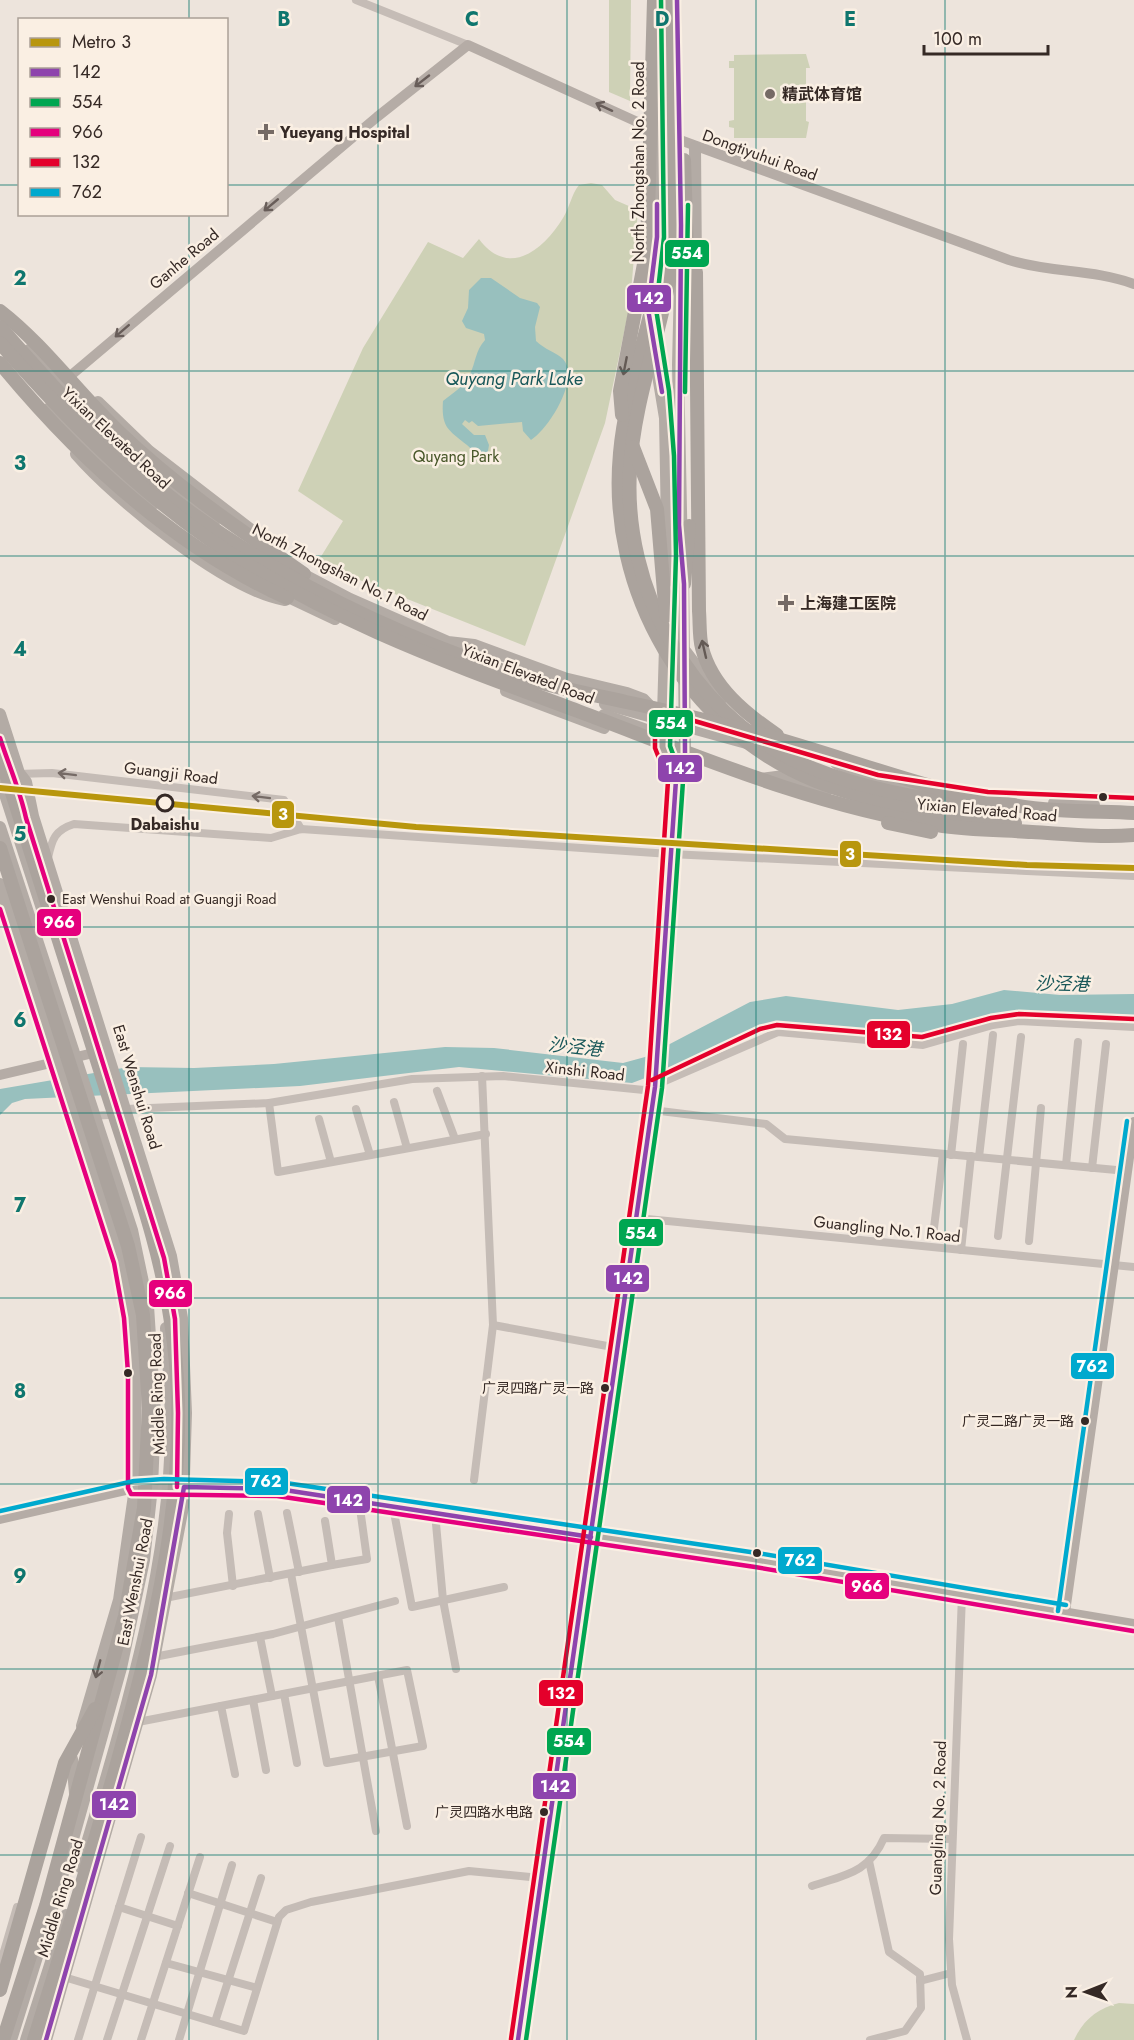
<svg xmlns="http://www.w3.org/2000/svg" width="1134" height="2040" viewBox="0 0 1134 2040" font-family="Jost,'Noto Sans SC',sans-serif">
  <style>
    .green { fill: #ced1b6 }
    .water { fill: #98c0be }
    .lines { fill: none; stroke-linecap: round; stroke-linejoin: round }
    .street { stroke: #c5bcb6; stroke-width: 8 }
    .secondary { stroke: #b5aca6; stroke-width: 10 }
    .primary { stroke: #b3aba5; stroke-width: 12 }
    .highway { stroke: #aba39d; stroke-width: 14 }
    .bus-1-casing { stroke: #faefe3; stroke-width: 9 }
    .bus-2-casing { stroke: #faefe3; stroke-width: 9 }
    .bus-3-casing { stroke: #faefe3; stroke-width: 9 }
    .bus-4-casing { stroke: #faefe3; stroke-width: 9 }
    .bus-5-casing { stroke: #faefe3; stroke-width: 9 }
    .bus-1 { stroke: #8e44ad; stroke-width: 4.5 }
    .bus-2 { stroke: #00a651; stroke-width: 4.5 }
    .bus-3 { stroke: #e5007d; stroke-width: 4.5 }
    .bus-4 { stroke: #e4002b; stroke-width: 4.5 }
    .bus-5 { stroke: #00a9ce; stroke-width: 4.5 }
    .metro-1-casing { stroke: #faefe3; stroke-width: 10 }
    .metro-1 { stroke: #b8960d; stroke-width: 6 }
    .oneway { stroke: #685d59 }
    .oneway2 { stroke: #645a55 }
    .oneway3 { stroke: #766b66 }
    .oneway4 { stroke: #675d58 }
    .grid { fill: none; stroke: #0f766e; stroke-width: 1.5; stroke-opacity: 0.55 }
    .poi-dot { fill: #756a65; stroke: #faefe3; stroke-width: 2 }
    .bus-dot { fill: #352925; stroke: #faefe3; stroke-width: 2 }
    .stop-dot { fill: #faefe3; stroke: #352925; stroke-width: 3 }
    .labels { text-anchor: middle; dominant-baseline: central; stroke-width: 5; stroke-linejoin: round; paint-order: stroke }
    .bus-label { font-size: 14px; fill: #352925; stroke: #faefe3; text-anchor: end }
    .poi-label { font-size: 16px; font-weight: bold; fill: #352925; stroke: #faefe3; text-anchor: start }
    .street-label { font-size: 16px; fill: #352925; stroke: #faefe3 }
    .park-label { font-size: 16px; fill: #465527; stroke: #faefe3 }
    .stop-label { font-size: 16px; font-weight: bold; fill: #352925; stroke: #faefe3 }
    .water-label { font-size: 18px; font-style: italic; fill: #185759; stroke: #faefe3 }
    .grid-label { font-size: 20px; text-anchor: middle; font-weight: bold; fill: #0f766e; stroke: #faefe3; stroke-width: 5; stroke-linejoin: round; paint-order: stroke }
    .line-badge { stroke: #faefe3; stroke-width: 2 }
    .badge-label { font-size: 16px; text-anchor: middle; font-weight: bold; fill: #fff }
  </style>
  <rect width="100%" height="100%" fill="#ede4dc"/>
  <g class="green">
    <polygon points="609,0 631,0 630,101 609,92"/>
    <polygon points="806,54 810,68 806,68 806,121 809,122 806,138 734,138 734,128 729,127 729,121 734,120 734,68 729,68 729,61 734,61 734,55"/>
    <path d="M591,183l11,2 13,15 23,10 -8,94 -25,119 -80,223 -208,-83 26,-42 -45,-30 65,-143 65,-106 35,16 16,-19c29,39 64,12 84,-21 7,-11 8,-23 16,-33z"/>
    <path d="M1119,2003l15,1v36h-60c9,-20 24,-32 45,-37z"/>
  </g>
  <g class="water">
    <path d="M481,278h10l29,20 17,5 3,4 -5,20 1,14c8,8 21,12 27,18 18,19 -15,71 -32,81l-8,-9 -1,-9 -44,4 -6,-5 -3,2 -4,-3 -3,4 12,11h11l4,10 -2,12c-10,0 -13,-6 -20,-12 -18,-15 -26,-17 -24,-44 10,-8 22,-15 27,-27 6,-12 5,-23 15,-34l-1,-6 -18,-6 -4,-7 6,-13 1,-18z"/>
    <polygon points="1004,990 1060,995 1134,994 1134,1018 1011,1015 918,1036 793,1023 763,1028 714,1052 632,1083 459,1067 300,1086 25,1099 12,1103 0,1115 0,1089 129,1067 194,1068 274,1064 445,1047 494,1048 623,1063 645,1057 750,1002 786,996 898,1010 952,1004"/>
  </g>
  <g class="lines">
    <g class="street">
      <polyline points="356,0 468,45"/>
      <polyline points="16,774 52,773 284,800 301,829"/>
      <path d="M48,858c4,-19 7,-28 26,-34l197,14 30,-9 369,25 464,22"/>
      <polyline points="437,1091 455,1139"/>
      <polyline points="394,1102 407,1148"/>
      <polyline points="269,1103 278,1172 486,1134"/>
      <polyline points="356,1109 370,1155"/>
      <polyline points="652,1110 766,1124 785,1139 1127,1171"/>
      <polyline points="91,1116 108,1115 126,1109 269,1103 412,1079 503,1076 644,1090 778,1032 923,1045 993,1025 1019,1021 1134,1027"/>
      <polyline points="319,1119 331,1162"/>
      <polyline points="951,1155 963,1044"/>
      <polyline points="979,1157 993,1035"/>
      <polyline points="1066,1165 1078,1042"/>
      <polyline points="1092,1168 1106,1044"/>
      <polyline points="637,1218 1134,1267"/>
      <polyline points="933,1236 943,1154"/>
      <polyline points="998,1236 1021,1037"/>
      <polyline points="1029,1241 1041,1108"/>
      <polyline points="961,1250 971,1156"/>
      <polyline points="493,1325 618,1348"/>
      <polyline points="474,1480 493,1325 482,1076"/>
      <polyline points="393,1507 412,1607 504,1587"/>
      <polyline points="287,1513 299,1572"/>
      <polyline points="435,1513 443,1600 456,1669"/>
      <polyline points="229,1514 227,1533 233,1586"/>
      <polyline points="258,1514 270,1578"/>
      <polyline points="332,1565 367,1559 359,1501"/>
      <polyline points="962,1595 949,1939 952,1985 967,2040"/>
      <polyline points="165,1598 332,1565 325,1521"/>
      <polyline points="338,1617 376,1831"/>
      <polyline points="260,1637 272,1696"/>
      <polyline points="154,1657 273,1634 395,1601"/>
      <polyline points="378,1676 407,1826"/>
      <polyline points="284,1694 297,1763"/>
      <polyline points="253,1700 266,1770"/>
      <polyline points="221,1706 235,1774"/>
      <path d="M138,1722c90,-17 179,-35 269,-52l16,76 -96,17 -36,-189"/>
      <polyline points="869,1861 889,1952 920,1974 921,2008 905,2031 870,2040"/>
      <path d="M812,1886c32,-11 57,-13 72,-48l68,1"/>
      <polyline points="188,1893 277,1922"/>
      <polyline points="119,1907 178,1926"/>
      <polyline points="166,1963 257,1988"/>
      <polyline points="0,1965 17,1907"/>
      <polyline points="64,1977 244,2031 279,1917 286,1910 311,1902 469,1871 540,1878"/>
      <polyline points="920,1981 951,1973"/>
      <polyline points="215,2022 261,1878"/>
      <polyline points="78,2040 141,1837"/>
      <polyline points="107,2040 170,1846"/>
      <polyline points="141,2040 200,1857"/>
      <polyline points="179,2040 232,1865"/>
    </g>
    <g class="secondary">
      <path d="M669,136l340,124c41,13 84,9 125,24"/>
      <polyline points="63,382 377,117 468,45 655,130"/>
      <polyline points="662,747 676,780"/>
      <polyline points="0,1075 102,1051"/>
      <polyline points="0,1519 135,1488 164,1486 278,1489 756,1560 1134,1624"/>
      <polyline points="1065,1612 1134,1122"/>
      <polyline points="518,2040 655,1087 676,780 685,754"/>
    </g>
    <g class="primary">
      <polyline points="695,147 696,272"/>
      <polyline points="681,242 678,365 682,558"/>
      <polyline points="653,271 657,237 657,112"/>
      <polyline points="653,345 665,418 668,581"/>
      <polyline points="29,350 72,397"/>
      <polyline points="98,402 149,451 276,549"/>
      <polyline points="48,409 126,483 153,504"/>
      <path d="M76,454c40,46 150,136 209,146"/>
      <polyline points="158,480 214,522"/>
      <polyline points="295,570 350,599 448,642 474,645 564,678 627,693 643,699 662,719"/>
      <polyline points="683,575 685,754"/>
      <polyline points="280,593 335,619"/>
      <polyline points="686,652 721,699"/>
      <polyline points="506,691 604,728"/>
      <polyline points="605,704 750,744"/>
      <polyline points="0,714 19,773 26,782 33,816 171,1256 182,1318 186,1413 183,1507 151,1675 46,2040"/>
      <polyline points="604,715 666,737"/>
      <polyline points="662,747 665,647"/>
      <polyline points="836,763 875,781"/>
      <polyline points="0,779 45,918"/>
      <polyline points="760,779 784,776 826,791"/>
      <polyline points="867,779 930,791"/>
      <polyline points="1054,803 1094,805"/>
      <polyline points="0,827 132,1230 148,1306 155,1413"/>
      <polyline points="0,884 121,1261 131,1317 136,1373 135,1488 119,1600 82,1726"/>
      <polyline points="72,1759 75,1793"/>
      <path d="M80,1867c41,-140 90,-292 91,-439 0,-33 -3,-67 -5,-100"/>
      <polyline points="11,2040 66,1864 121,1668 144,1560 152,1487 154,1439"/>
      <polyline points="26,2040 66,1915"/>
    </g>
    <g class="highway">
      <path d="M663,0c1,52 2,104 2,156 0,30 2,62 -2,92 -8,69 -37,137 -43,205 -13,138 65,275 196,328 63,25 133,33 199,42"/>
      <path d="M674,0c1,55 1,110 1,165 0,29 3,60 -1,88 -10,73 -40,143 -44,217 -7,118 59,241 168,292 58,27 127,37 190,46"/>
      <polyline points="684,160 688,285"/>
      <path d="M696,272l3,339c1,12 0,26 3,37 10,39 44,66 75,87"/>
      <path d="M0,311c44,34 78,82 119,121 56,54 121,98 185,142"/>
      <path d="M0,327c51,57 101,115 161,163 107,85 230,144 360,187 34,11 70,17 105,25 44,9 87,20 130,31 86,23 169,57 257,72 39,7 81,6 121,8"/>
      <path d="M0,343c64,72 130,141 209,196 112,79 242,125 369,172 117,44 235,95 359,114 31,5 64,5 95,7 34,2 68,6 102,3"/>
      <path d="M0,363c79,96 173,183 287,235"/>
      <polyline points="622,415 620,391 647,248 654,0"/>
      <polyline points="633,447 657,509 666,616"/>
      <polyline points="684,584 689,526"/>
      <path d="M0,755c36,112 71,225 107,337 27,84 57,164 67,252 17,145 -20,288 -59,427 -26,90 -53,180 -81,269"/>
      <polyline points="888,823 931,832"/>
      <polyline points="0,848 128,1246 143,1315 149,1408 144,1508 125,1616 46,1906 3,2040"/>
      <polyline points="0,1990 65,1763 95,1709"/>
    </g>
    <defs>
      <g id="bus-1">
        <polyline points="657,204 657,237 648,309 662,392"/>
        <polyline points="46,2040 151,1675 184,1487 278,1489 591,1537"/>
        <polyline points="518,2040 655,1087 676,780 685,754 684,584 679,525 681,225 677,0"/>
      </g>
      <g id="bus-2">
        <polyline points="685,392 688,205"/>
        <polyline points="526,2040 662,1088 683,781 670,746 676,555 674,456 669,391 656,309 664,237 661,0"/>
      </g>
      <g id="bus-3">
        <path d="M0,738c9,28 20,52 26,80l138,440 11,61 3,94 -1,74"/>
        <polyline points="0,909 114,1263 124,1318 128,1373 128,1488 131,1494 277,1496 755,1567 1133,1631"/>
      </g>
      <g id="bus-4">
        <polyline points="652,1080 760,1029 777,1025 922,1037 991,1018 1019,1014 1134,1019"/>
        <polyline points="511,2039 648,1086 668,781 655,748 655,715 664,712 878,775 988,792 1134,798"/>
      </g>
      <g id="bus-5">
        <polyline points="0,1511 134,1481 164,1479 279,1482 757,1553 1066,1605"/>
        <polyline points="1058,1611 1127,1121"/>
      </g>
    </defs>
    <use href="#bus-1" class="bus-1-casing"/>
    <use href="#bus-2" class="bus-2-casing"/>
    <use href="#bus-3" class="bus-3-casing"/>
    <use href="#bus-4" class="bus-4-casing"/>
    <use href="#bus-5" class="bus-5-casing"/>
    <use href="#bus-1" class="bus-1"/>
    <use href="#bus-2" class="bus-2"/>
    <use href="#bus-3" class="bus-3"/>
    <use href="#bus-4" class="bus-4"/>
    <use href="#bus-5" class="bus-5"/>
    <defs>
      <polyline id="metro-1" points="0,788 416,827 1027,865 1134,868"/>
    </defs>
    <use href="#metro-1" class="metro-1-casing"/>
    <use href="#metro-1" class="metro-1"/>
  </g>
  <defs><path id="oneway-shaft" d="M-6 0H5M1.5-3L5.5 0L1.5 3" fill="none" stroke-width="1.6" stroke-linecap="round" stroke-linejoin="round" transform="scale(1.5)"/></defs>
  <g class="oneway">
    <use href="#oneway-shaft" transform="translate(422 81) rotate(142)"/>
    <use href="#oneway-shaft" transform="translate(604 107) rotate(-155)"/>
    <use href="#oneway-shaft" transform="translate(271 205) rotate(140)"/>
    <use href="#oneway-shaft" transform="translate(122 331) rotate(139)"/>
  </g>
  <g class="oneway2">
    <use href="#oneway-shaft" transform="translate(625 366) rotate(101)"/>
    <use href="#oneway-shaft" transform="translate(704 649) rotate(-103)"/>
  </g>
  <g class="oneway3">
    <use href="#oneway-shaft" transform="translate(67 774) rotate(-173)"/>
    <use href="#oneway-shaft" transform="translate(261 797) rotate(-173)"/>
  </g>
  <use class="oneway4" href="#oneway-shaft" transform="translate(98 1669) rotate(105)"/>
  <path class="grid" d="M189,0v20M378,0v2040M567,0v2040M756,0v2040M945,0v2040M0,185h20M226,185h908M189,214v1826M0,371h1134M0,556h1134M0,742h1134M0,927h1134M0,1113h1134M0,1298h1134M0,1484h1134M0,1669h1134M0,1855h1134"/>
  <g class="poi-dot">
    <circle cx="770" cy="94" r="6"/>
    <path d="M263 123h6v6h6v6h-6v6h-6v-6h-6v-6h6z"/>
    <path d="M783 594h6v6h6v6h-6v6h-6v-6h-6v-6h6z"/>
  </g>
  <g class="bus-dot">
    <circle cx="1103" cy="797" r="5"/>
    <circle cx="51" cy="899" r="5"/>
    <circle cx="128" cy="1373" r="5"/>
    <circle cx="605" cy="1388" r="5"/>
    <circle cx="1085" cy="1421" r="5"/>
    <circle cx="757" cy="1553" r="5"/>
    <circle cx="544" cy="1812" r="5"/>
  </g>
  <circle class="stop-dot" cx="165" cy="803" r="8"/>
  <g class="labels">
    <g class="bus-label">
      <text x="62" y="899" text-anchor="start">East Wenshui Road at Guangji Road</text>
      <text x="594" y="1388">广灵四路广灵一路</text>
      <text x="1074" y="1421">广灵二路广灵一路</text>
      <text x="533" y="1812">广灵四路水电路</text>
    </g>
    <g class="poi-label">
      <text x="782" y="94">精武体育馆</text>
      <text x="280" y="132">Yueyang Hospital</text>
      <text x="800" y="603">上海建工医院</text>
    </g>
    <g class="street-label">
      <text transform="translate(760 155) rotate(20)">Dongtiyuhui Road</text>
      <text transform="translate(638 162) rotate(-90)">North Zhongshan No. 2 Road</text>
      <text transform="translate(184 259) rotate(-40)">Ganhe Road</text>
      <text transform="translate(116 438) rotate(43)">Yixian Elevated Road</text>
      <text transform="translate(340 572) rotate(27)">North Zhongshan No.1 Road</text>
      <text transform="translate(528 674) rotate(21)">Yixian Elevated Road</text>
      <text transform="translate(171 773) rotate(7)">Guangji Road</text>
      <text transform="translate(987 810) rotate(5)">Yixian Elevated Road</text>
      <text transform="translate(585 1071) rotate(6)">Xinshi Road</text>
      <text transform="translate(137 1087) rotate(73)">East Wenshui Road</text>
      <text transform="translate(887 1229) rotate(6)">Guangling No.1 Road</text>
      <text transform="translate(157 1394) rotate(-92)">Middle Ring Road</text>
      <text transform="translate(135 1582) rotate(-79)">East Wenshui Road</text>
      <text transform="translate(938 1818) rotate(-88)">Guangling No. 2 Road</text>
      <text transform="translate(60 1898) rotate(-73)">Middle Ring Road</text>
    </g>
    <g class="park-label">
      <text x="456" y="456">Quyang Park</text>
    </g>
    <g class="stop-label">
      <text x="165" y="824">Dabaishu</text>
    </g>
    <g class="water-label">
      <text x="514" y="379">Quyang Park Lake</text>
      <text transform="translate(1062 984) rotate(1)">沙泾港</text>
      <text transform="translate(575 1047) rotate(6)">沙泾港</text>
    </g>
  </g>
  <g class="grid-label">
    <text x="284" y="26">B</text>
    <text x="472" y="26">C</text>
    <text x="662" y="26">D</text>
    <text x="850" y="26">E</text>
    <text x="20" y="285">2</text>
    <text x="20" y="470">3</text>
    <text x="20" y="656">4</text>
    <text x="20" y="841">5</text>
    <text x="20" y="1027">6</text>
    <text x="20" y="1212">7</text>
    <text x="20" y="1398">8</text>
    <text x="20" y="1583">9</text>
  </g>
  <g class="line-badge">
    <rect x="664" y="239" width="46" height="29" rx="6" fill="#00a651"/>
    <rect x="626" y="284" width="46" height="29" rx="6" fill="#8e44ad"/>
    <rect x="648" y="709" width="46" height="29" rx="6" fill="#00a651"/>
    <rect x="657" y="754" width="46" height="29" rx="6" fill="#8e44ad"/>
    <rect x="271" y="800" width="24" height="29" rx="6" fill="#b8960d"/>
    <rect x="839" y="840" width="23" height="28" rx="6" fill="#b8960d"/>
    <rect x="36" y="908" width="46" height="29" rx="6" fill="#e5007d"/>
    <rect x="866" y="1020" width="45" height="29" rx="6" fill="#e4002b"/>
    <rect x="618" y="1218" width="46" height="29" rx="6" fill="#00a651"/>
    <rect x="605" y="1264" width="45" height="29" rx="6" fill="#8e44ad"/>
    <rect x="148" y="1279" width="45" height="29" rx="6" fill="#e5007d"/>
    <rect x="1070" y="1352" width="45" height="28" rx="6" fill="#00a9ce"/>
    <rect x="244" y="1467" width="45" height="29" rx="6" fill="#00a9ce"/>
    <rect x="326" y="1485" width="45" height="29" rx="6" fill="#8e44ad"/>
    <rect x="777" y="1546" width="46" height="29" rx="6" fill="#00a9ce"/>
    <rect x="844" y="1572" width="46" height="28" rx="6" fill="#e5007d"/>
    <rect x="538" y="1679" width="46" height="28" rx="6" fill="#e4002b"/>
    <rect x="546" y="1727" width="46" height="29" rx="6" fill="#00a651"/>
    <rect x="532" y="1772" width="45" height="28" rx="6" fill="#8e44ad"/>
    <rect x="91" y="1790" width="46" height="29" rx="6" fill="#8e44ad"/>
  </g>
  <g class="badge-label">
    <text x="687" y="259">554</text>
    <text x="649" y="304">142</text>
    <text x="671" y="729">554</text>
    <text x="680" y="774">142</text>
    <text x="283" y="820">3</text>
    <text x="850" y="860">3</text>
    <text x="59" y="928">966</text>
    <text x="888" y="1040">132</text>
    <text x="641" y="1239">554</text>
    <text x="628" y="1284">142</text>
    <text x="170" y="1299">966</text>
    <text x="1092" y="1372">762</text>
    <text x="266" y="1487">762</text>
    <text x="348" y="1506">142</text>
    <text x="800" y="1566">762</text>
    <text x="867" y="1592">966</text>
    <text x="561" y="1699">132</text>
    <text x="569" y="1747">554</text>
    <text x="555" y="1792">142</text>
    <text x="114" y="1810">142</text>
  </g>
  <rect x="18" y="18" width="210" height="198" fill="#faefe3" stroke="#aba097" stroke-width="1.5"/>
  <rect x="30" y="38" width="30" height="9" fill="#b8960d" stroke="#aba097" stroke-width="1.5"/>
  <text x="72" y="48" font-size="18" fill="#352925">Metro 3</text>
  <rect x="30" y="68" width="30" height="9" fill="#8e44ad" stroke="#aba097" stroke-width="1.5"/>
  <text x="72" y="78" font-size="18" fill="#352925">142</text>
  <rect x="30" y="98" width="30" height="9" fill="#00a651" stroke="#aba097" stroke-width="1.5"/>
  <text x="72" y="108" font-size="18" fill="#352925">554</text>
  <rect x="30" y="128" width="30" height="9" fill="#e5007d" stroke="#aba097" stroke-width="1.5"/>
  <text x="72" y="138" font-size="18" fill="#352925">966</text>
  <rect x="30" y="158" width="30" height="9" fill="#e4002b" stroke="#aba097" stroke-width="1.5"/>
  <text x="72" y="168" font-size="18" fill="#352925">132</text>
  <rect x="30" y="188" width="30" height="9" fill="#00a9ce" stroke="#aba097" stroke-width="1.5"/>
  <text x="72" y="198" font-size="18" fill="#352925">762</text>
  <g transform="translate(1086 1992) rotate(269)" stroke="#faefe3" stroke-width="4.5" paint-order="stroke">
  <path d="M0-4.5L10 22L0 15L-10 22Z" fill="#352925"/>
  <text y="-9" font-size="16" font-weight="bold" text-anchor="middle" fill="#352925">N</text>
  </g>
  <path d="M924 45v9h124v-9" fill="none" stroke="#352925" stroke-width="3"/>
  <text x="933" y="45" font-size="18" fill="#352925" stroke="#faefe3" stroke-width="4.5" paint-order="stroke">100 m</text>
</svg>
